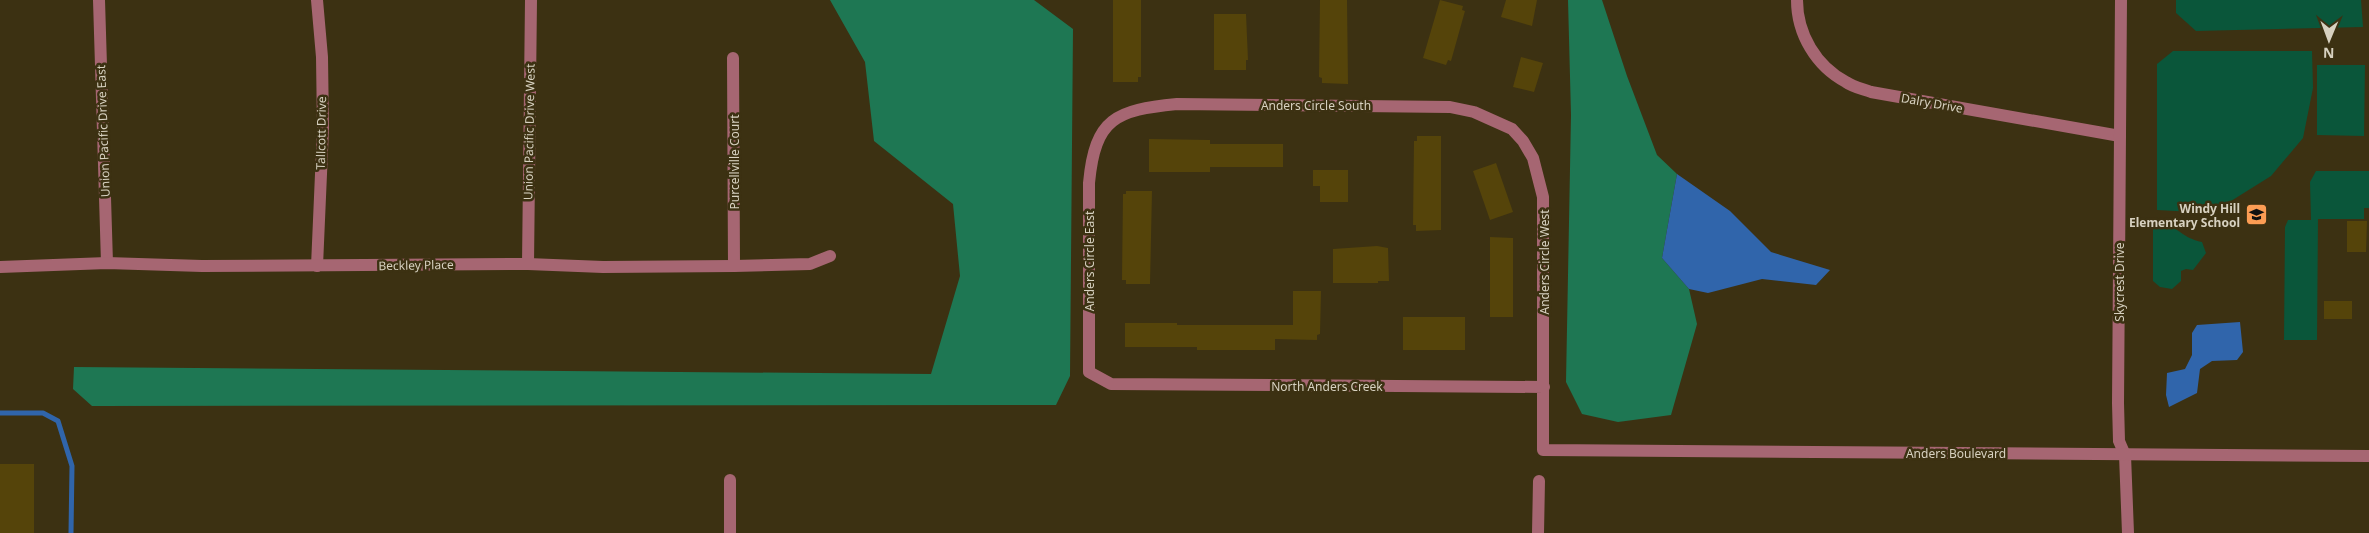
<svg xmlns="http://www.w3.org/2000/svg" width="2369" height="533" viewBox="0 0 2369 533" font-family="'Noto Sans',sans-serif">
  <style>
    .green { fill: #0a563a }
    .forest { fill: #1e7753 }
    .water { fill: #3065ab }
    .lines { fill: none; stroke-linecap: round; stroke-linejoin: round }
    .stream { stroke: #3065ab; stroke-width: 5 }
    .building { fill: #55440a }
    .minor { stroke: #a66672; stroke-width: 12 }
    .labels { text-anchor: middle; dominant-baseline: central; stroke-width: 5; stroke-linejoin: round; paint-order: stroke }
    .street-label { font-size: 12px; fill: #d7d1c0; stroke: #3c3112 }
    .poi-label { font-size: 12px; font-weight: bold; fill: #d7d1c0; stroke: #3c3112; text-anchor: end }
  </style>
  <rect width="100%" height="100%" fill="#3c3112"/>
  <g class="green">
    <polygon points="2176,0 2361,0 2363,27 2196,31 2176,13"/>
    <polygon points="2173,51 2312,51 2313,88 2303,138 2271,176 2231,201 2194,212 2157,210 2157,64"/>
    <polygon points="2317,65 2365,65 2364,136 2317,135"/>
    <polygon points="2316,171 2369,171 2369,208 2364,208 2364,219 2318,219 2317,340 2284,340 2285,227 2288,220 2311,220 2310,182"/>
    <path d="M2161,223c18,4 21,15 41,19l4,11 -13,17 -7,-1 -5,2v10l-9,8 -12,-2 -7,-6v-52z"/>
  </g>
  <g class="forest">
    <polygon points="830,0 1034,0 1073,29 1070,376 1056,405 92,406 73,389 74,367 931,374 960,276 953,204 874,141 865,62"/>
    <polygon points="1568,0 1602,0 1627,76 1657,155 1677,174 1662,258 1689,289 1697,324 1671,415 1618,422 1582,414 1566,382 1571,115"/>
  </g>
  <g class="water">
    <polygon points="1677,174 1730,211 1771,252 1830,270 1816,285 1762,279 1708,293 1689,289 1662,258"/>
    <polygon points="2240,322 2243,352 2237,360 2212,361 2200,369 2197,393 2169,407 2166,395 2167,373 2185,369 2192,355 2192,333 2197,325"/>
  </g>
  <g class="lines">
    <polyline class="stream" points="0,413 43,413 58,421 72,466 71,533"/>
  </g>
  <g class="building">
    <polygon points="1113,0 1141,0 1141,77 1138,77 1138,82 1113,82"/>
    <polygon points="1320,0 1347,0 1348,84 1322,83 1322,78 1319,77"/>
    <polygon points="1440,0 1463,6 1462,10 1465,11 1451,61 1448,60 1446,65 1423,58"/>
    <polygon points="1506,0 1537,0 1532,26 1501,17"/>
    <polygon points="1214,14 1246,14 1248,60 1246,60 1246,70 1214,70"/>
    <polygon points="1521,57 1543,63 1534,92 1513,87"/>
    <polygon points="1417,136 1441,136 1441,230 1416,231 1416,225 1413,225 1414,141 1417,141"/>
    <polygon points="1149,139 1210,140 1210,144 1283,144 1283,167 1210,167 1210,172 1149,172"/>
    <polygon points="1496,163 1513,212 1490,220 1473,171"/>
    <polygon points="1313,170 1348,170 1348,202 1320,202 1320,186 1313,186"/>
    <polygon points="1126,191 1152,191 1150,284 1126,284 1126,280 1122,280 1123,194 1126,194"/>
    <polygon points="2347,221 2367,221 2366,252 2347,252"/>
    <polygon points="1490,237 1513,238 1513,317 1490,317"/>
    <polygon points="1377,246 1388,248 1389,281 1378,281 1378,283 1333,283 1333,249"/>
    <polygon points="1293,291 1321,291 1320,334 1317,335 1317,340 1275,339 1275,350 1197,350 1197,347 1125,347 1125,323 1177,323 1177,325 1293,325"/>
    <rect x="2324" y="301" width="28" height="18"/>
    <rect x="1403" y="317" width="62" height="33"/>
    <rect x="0" y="464" width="34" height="69"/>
  </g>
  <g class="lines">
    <g class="minor">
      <polyline points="99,0 107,263"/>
      <path d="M1797,0c0,34 19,66 49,82 7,5 17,7 25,10l249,44"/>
      <polyline points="2121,0 2118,403 2119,441 2125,455 2128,533"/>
      <polyline points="733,58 734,266"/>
      <polyline points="528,264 531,0"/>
      <polyline points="317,266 323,128 322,57 317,0"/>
      <polyline points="0,267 107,263 202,266 528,264 603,267 734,266 810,264 830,256"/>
      <path d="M1544,387l-433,-3 -22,-12v-189c6,-65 27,-73 88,-79l273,3 24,5 38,17 11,12 10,17 10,39v253l826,6"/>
      <polyline points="730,480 730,533"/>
      <polyline points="1538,533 1539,481"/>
    </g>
  </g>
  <defs>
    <symbol id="school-square" viewBox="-11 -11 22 22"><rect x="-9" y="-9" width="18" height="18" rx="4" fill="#fc9d54" stroke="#3c3112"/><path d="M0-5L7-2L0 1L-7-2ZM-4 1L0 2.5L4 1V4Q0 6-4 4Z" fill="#111"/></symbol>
  </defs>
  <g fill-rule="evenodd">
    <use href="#school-square" x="2244" y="202" width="25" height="25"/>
  </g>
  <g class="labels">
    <g class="street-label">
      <text transform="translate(1932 103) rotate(10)">Dalry Drive</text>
      <text x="1316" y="105">Anders Circle South</text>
      <text transform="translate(103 131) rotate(-92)">Union Pacific Drive East</text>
      <text transform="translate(529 132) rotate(-89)">Union Pacific Drive West</text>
      <text transform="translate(321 133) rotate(-89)">Tallcott Drive</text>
      <text transform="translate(734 162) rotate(-90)">Purcellville Court</text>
      <text transform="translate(1089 261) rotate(-90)">Anders Circle East</text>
      <text transform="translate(1544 262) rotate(-90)">Anders Circle West</text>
      <text transform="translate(416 265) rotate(-1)">Beckley Place</text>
      <text transform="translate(2119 282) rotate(-90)">Skycrest Drive</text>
      <text x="1327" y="386">North Anders Creek</text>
      <text x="1956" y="453">Anders Boulevard</text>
    </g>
    <g class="poi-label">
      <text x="2240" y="208">Windy Hill<tspan x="2240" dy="14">Elementary School</tspan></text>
    </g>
  </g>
  <g transform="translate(2329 40) rotate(181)" stroke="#3c3112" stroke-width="4" paint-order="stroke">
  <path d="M0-4L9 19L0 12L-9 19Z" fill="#d7d1c0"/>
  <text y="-8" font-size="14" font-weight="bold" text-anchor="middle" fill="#d7d1c0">N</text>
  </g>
</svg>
